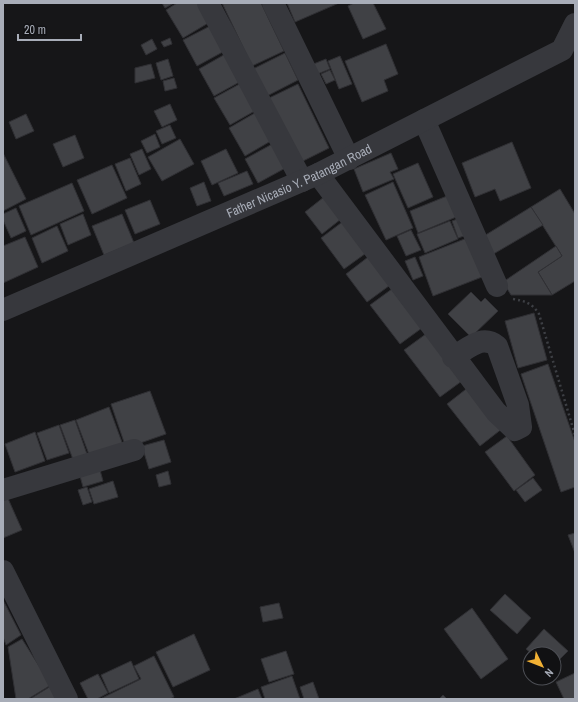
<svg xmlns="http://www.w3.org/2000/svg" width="578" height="702" viewBox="0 0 578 702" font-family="'Archivo Narrow',sans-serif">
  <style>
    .building { fill: #404145; stroke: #303034 }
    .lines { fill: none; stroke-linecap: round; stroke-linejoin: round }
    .path { stroke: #3d3f44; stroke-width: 2.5; stroke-dasharray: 2 3; stroke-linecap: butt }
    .minor { stroke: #37383d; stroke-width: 22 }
    .labels { text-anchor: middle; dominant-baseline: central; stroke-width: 4; stroke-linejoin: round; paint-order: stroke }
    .street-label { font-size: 13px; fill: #a8adb8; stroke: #111113 }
  </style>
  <rect width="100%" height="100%" fill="#161618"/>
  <g class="building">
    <polygon points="162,3 174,3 165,8"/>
    <polygon points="177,3 205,3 215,19 183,38 166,10"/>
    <polygon points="222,3 261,3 284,51 252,66"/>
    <polygon points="287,3 339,3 295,22"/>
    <polygon points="354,3 373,3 386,29 363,39 348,6"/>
    <polygon points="216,23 230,48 197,66 183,40"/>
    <polygon points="170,38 172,44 164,47 161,42"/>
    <polygon points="152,39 157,49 146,55 141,45"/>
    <polygon points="386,44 398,74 384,80 388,91 362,102 345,61"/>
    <polygon points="229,52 245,79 214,96 199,69"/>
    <polygon points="285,53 298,80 267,96 253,69"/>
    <polygon points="340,56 352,84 339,89 328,61"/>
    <polygon points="168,59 173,76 161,80 156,63"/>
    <polygon points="326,59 330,69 315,75 311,65"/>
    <polygon points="151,64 155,78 135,83 135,68"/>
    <polygon points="330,70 335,80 326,84 321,74"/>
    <polygon points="174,78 177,88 165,91 163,81"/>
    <polygon points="245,81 260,108 230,125 214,98"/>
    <polygon points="298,84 329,148 299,163 267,99"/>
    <polygon points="170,104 177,120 162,127 154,111"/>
    <polygon points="260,110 276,138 245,156 229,128"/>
    <polygon points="26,114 34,131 16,139 9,122"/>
    <polygon points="170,125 176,138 162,144 156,131"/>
    <polygon points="155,134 160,147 147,153 141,141"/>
    <polygon points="75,135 84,158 63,167 53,144"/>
    <polygon points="180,139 194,164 162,181 148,157"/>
    <polygon points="276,142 289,166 258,183 245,159"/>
    <polygon points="512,142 531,188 500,201 495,189 475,197 462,163"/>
    <polygon points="142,149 151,169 139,175 130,154"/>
    <polygon points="226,149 238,173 212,185 201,161"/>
    <polygon points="3,153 26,199 3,211"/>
    <polygon points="391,153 398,169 390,172 394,179 363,192 354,169"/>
    <polygon points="130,158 141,184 126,191 115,164"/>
    <polygon points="418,163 433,197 408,208 393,174"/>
    <polygon points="112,165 127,198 92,214 77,180"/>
    <polygon points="247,171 253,184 224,196 218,183"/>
    <polygon points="204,182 211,201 197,206 190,188"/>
    <polygon points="393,182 413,228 386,240 365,195"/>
    <polygon points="72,183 84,211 31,235 19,206"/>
    <polygon points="560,189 575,214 575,281 552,295 538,272 562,256 531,207"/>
    <polygon points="452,194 461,215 418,233 410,211"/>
    <polygon points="324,197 341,219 322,234 305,212"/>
    <polygon points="150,200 160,224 135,234 125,210"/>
    <polygon points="531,207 543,225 490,256 479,239"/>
    <polygon points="16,208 26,231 11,238 3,220 3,214"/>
    <polygon points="83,214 91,235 68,245 60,224"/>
    <polygon points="122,214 134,243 104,255 92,226"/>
    <polygon points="460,218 467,235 458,238 452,221"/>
    <polygon points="345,220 369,251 344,269 321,238"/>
    <polygon points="450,221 458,239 425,253 417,234"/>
    <polygon points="57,226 68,251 42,263 32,238"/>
    <polygon points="411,230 421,250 406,256 397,236"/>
    <polygon points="25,237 38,267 3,283 3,246"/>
    <polygon points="467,238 482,277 433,296 419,257"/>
    <polygon points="556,246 562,256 538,272 552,295 511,295 503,282"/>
    <polygon points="372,254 393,283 367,302 346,274"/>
    <polygon points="415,257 423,276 413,280 405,261"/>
    <polygon points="396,286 426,325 400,344 370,305"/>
    <polygon points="471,292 481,302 485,298 498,311 471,337 448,314"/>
    <polygon points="534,313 547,360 518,368 505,321"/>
    <polygon points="430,331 466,378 440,397 404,350"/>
    <polygon points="548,364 575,442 575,487 561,492 521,374"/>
    <polygon points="470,386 503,428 480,446 447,404"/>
    <polygon points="150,391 166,434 126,448 111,404"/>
    <polygon points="109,407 123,445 90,457 76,420"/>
    <polygon points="75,420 88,457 74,462 60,425"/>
    <polygon points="59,425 69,453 47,460 37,433"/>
    <polygon points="35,432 45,461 15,472 5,444"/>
    <polygon points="507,436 535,475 514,491 485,452"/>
    <polygon points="164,440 171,462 149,469 142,446"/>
    <polygon points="100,470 103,481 83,487 80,476"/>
    <polygon points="168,471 171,484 159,487 156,475"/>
    <polygon points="533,478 542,490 525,502 516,490"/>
    <polygon points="113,481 118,497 94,504 89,489"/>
    <polygon points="87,487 92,502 83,505 78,490"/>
    <polygon points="6,494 22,530 3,538 3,496"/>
    <polygon points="575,533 575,553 568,535"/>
    <polygon points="505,594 531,618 517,634 490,610"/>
    <polygon points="3,600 21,635 6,645 3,637"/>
    <polygon points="279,603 283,618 263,622 260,607"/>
    <polygon points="472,608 508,659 481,679 444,629"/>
    <polygon points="544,629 568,651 554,665 554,654 532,654 526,649"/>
    <polygon points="194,634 210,670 173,687 156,652"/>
    <polygon points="22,639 51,685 28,699 16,699 8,647"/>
    <polygon points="286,651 294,674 269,682 261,659"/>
    <polygon points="154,656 174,697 170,699 100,699 141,679 134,666"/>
    <polygon points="131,661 139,679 109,693 101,675"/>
    <polygon points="575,673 575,699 564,699 556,682"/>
    <polygon points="98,674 108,693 97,699 88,699 80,683"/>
    <polygon points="292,676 300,699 265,699 261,687"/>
    <polygon points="313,682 319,699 304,699 300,687"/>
    <polygon points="51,686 59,699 30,699"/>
    <polygon points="258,689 262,699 234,699"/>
    <polygon points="443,695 447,699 439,699"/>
  </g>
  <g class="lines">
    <path class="path" d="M513,299c12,2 19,4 26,15l36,121"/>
    <g class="minor">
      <polyline points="208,3 302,181"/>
      <polyline points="273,3 349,159"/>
      <polyline points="424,120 497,286"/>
      <path d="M318,174l178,238 19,18 6,-3 -3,-22 -21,-59c-15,-12 -28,2 -44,11"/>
      <path id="s1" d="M3,310l315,-136 244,-124 13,-26"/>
      <polyline points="3,490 134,450"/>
      <polyline points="3,571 67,699"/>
    </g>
  </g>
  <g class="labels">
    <g class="street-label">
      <text stroke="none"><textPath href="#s1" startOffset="323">Father Nicasio Y. Patangan Road</textPath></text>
    </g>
  </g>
  <rect width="578" height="702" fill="none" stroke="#a8adb8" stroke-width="8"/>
  <g transform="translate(542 666) rotate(133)"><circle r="19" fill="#111113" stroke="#4d4f55"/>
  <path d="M0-3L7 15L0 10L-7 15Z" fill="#f2b134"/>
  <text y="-6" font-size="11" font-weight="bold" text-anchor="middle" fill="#a8adb8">N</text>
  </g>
  <path d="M18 34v6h63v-6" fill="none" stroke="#a8adb8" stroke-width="2"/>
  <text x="24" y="34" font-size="12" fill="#a8adb8" stroke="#111113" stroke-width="3" paint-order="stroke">20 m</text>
</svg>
